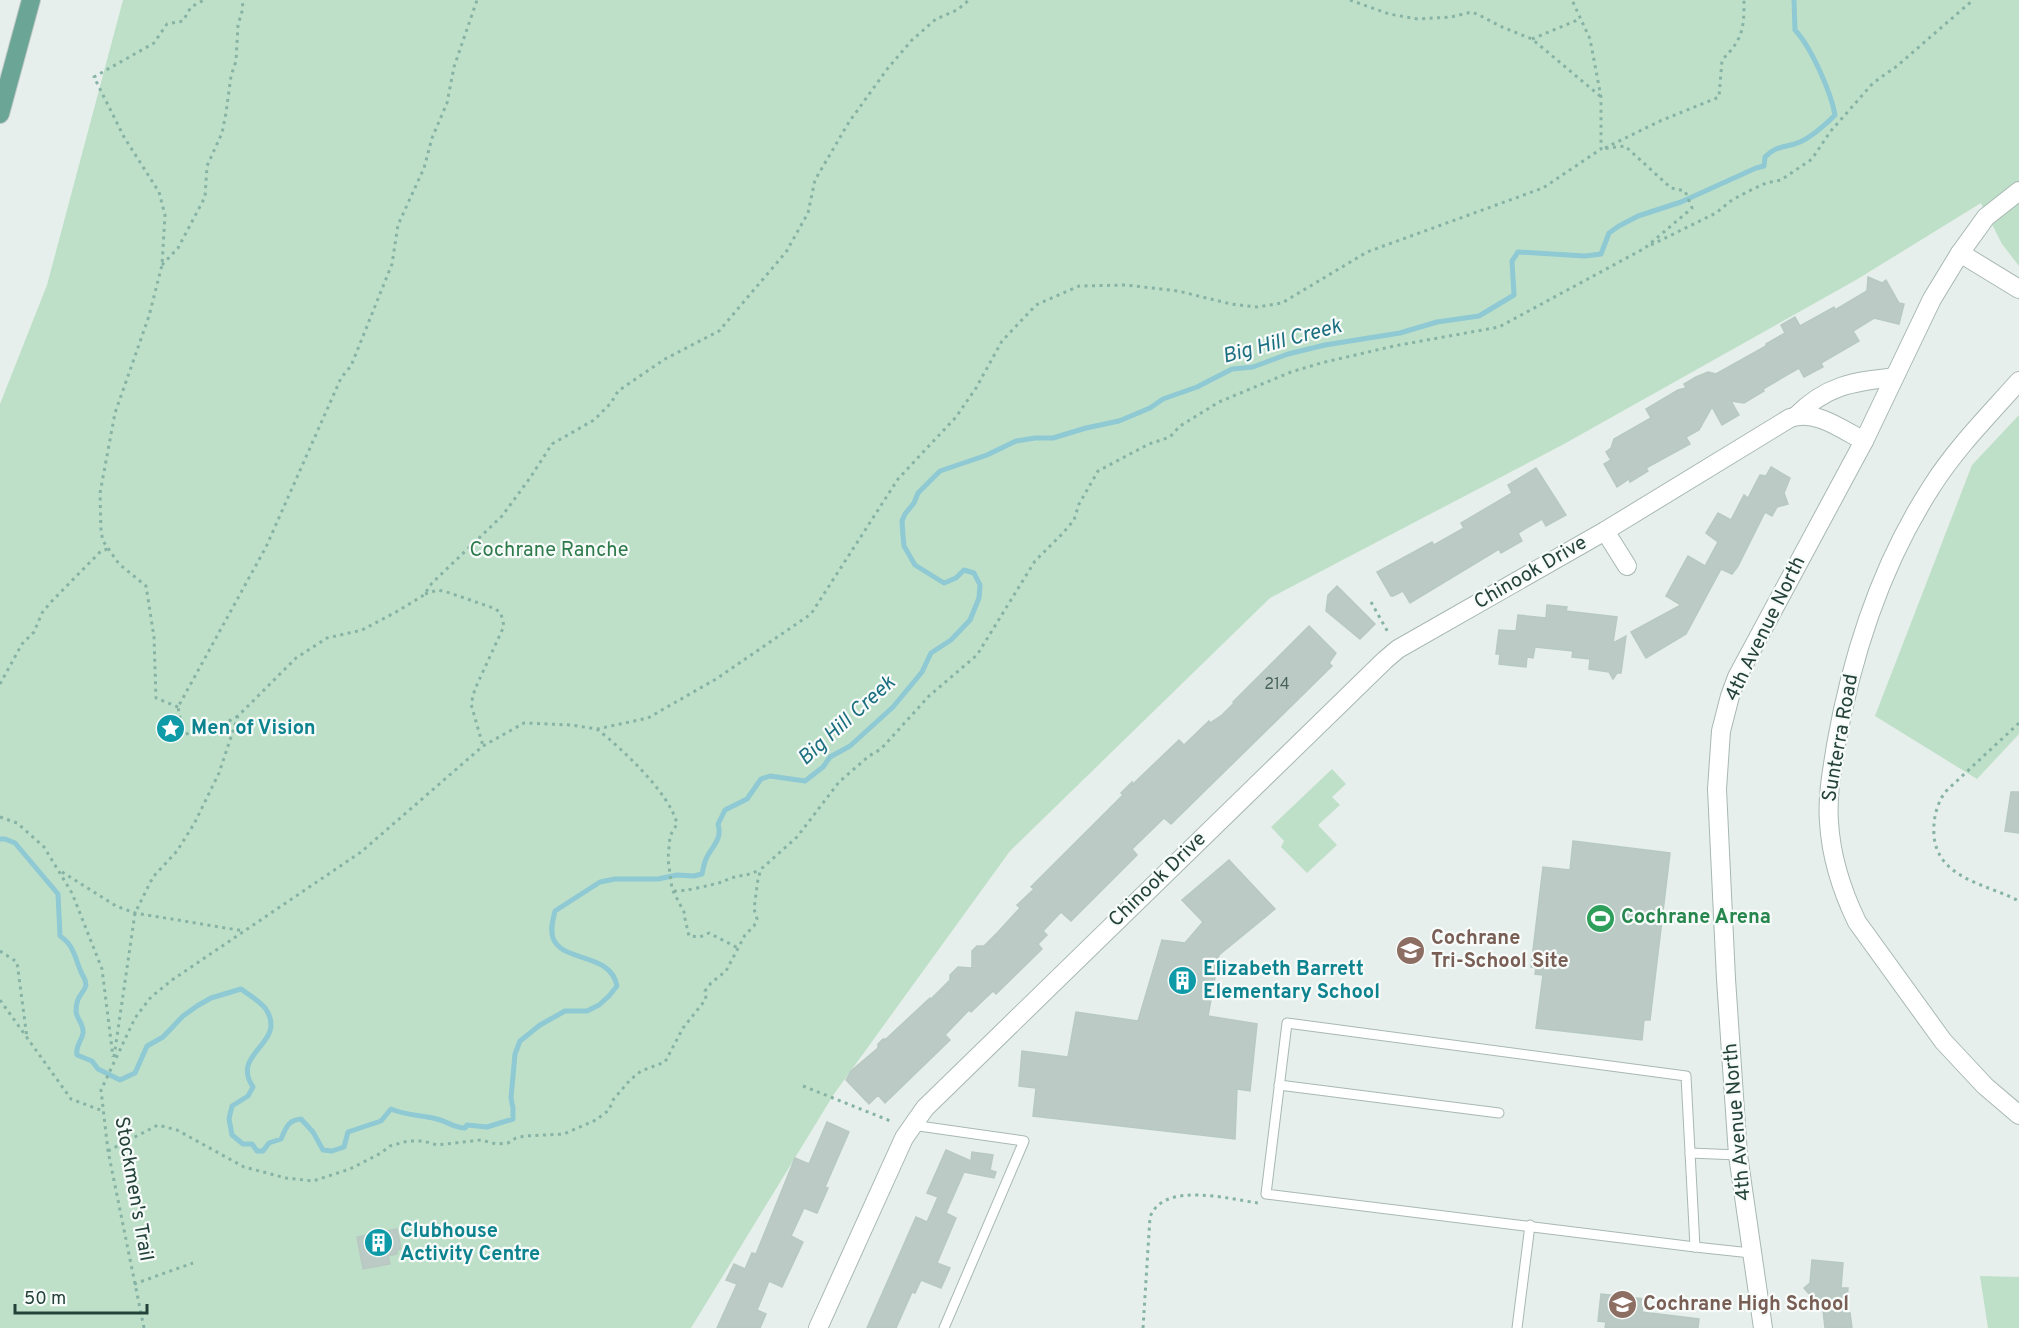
<svg xmlns="http://www.w3.org/2000/svg" width="2019" height="1328" viewBox="0 0 2019 1328" font-family="Overpass,sans-serif">
  <style>
    .green { fill: #bfe0c8 }
    .lines { fill: none; stroke-linecap: round; stroke-linejoin: round }
    .stream { stroke: #8ec9d4; stroke-width: 5 }
    .building { fill: #bbcac4; stroke: #b8c9c2; stroke-width: 1.5 }
    .service-casing { stroke: #a8b8b2; stroke-width: 11 }
    .minor-casing { stroke: #a8b8b2; stroke-width: 20 }
    .tertiary-casing { stroke: #a8b8b2; stroke-width: 20 }
    .primary-casing { stroke: #c2cac8; stroke-width: 20 }
    .path { stroke: #86b3a5; stroke-width: 3; stroke-dasharray: 3 4.5; stroke-linecap: butt }
    .service { stroke: #fff; stroke-width: 9 }
    .minor { stroke: #fff; stroke-width: 18 }
    .tertiary { stroke: #fff; stroke-width: 18 }
    .primary { stroke: #6aa596; stroke-width: 18 }
    .labels { text-anchor: middle; dominant-baseline: central; stroke-width: 4.5; stroke-linejoin: round; paint-order: stroke }
    .number-label { font-size: 16px; fill: #4a645c }
    .park-label { font-size: 20px; fill: #2d7a4b; stroke: #f7fbf9 }
    .street-label { font-size: 20px; fill: #24423a; stroke: #f7fbf9 }
    .culture-label { font-size: 20px; font-weight: bold; fill: #0d838f; stroke: #f7fbf9; text-anchor: start }
    .leisure-label { font-size: 20px; font-weight: bold; fill: #27864d; stroke: #f7fbf9; text-anchor: start }
    .education-label { font-size: 20px; font-weight: bold; fill: #785e54; stroke: #f7fbf9; text-anchor: start }
    .water-label { font-size: 21px; font-style: italic; fill: #1c6f80; stroke: #f7fbf9 }
  </style>
  <rect width="100%" height="100%" fill="#e6efeb"/>
  <g class="green">
    <polygon points="123,0 2019,0 2019,266 2002,244 1981,203 1856,280 1564,444 1270,598 1010,851 834,1094 691,1328 0,1328 0,404 47,285"/>
    <polygon points="2019,415 2019,734 1977,779 1875,716 1972,465"/>
    <polygon points="1332,769 1346,784 1332,797 1340,805 1318,825 1337,845 1307,873 1281,847 1284,841 1271,827"/>
    <polygon points="1980,1276 2019,1277 2019,1328 1988,1328"/>
  </g>
  <g class="lines">
    <path class="stream" d="M0,839h5l10,4 43,51 2,42c14,9 15,22 21,36 2,5 5,7 5,13 -2,9 -10,10 -10,26 0,8 8,12 7,22 -1,8 -8,13 -6,22l15,6 6,8 22,11 15,-7 12,-27 16,-9 20,-21 14,-10 14,-8 30,-9c8,6 21,13 26,22 19,33 -37,42 -14,76l-5,9 -16,10 -3,13 3,16 11,9h9l5,7h6l6,-8 12,-4c5,-11 7,-19 20,-20l12,13 10,18 9,1 12,-4 4,-15 33,-11 10,-12c14,6 27,6 42,9 12,2 21,10 32,10l2,-3 20,2 26,-8v-11l-2,-10 4,-44 5,-13 20,-16 25,-14h22l12,-6 10,-9 8,-10c-6,-34 -55,-23 -64,-48 -3,-9 0,-18 2,-27l45,-29 15,-3h43l19,-4 17,1 8,-2c1,-5 2,-10 4,-15 5,-12 17,-19 12,-35l7,-14 22,-11 14,-20 9,-3 35,5 18,-14 7,-10 20,-11 43,-39 29,-35 9,-19 20,-13 19,-20 9,-22 1,-13 -6,-12 -10,-3 -8,8 -12,5 -29,-18 -11,-19 -1,-10 -1,-15 3,-7 9,-11 4,-10 22,-22 47,-16 29,-14 19,-3h18l33,-10 33,-7 31,-13 13,-9 34,-12 35,-18 21,-2 35,-13 37,-9 75,-12 37,-11 42,-6 35,-21 -2,-34 6,-9 67,4 16,-2 8,-21 10,-7 19,-10 43,-14 75,-34 8,-2 1,-9c11,-12 21,-9 35,-15 13,-6 25,-17 35,-27 -4,-23 -24,-68 -40,-85l-1,-30"/>
  </g>
  <g class="building">
    <polygon points="1868,277 1882,283 1886,280 1899,303 1904,304 1899,324 1874,318 1853,331 1859,341 1821,363 1823,367 1804,377 1799,368 1763,389 1764,391 1744,403 1731,401 1739,415 1722,425 1712,407 1699,430 1686,437 1690,444 1646,468 1648,471 1630,482 1629,479 1617,487 1604,464 1611,460 1606,452 1611,448 1614,439 1651,418 1646,409 1678,390 1686,388 1684,384 1696,377 1708,372 1716,374 1766,346 1766,344 1785,333 1781,325 1795,317 1800,326 1834,307 1835,310 1867,291"/>
    <polygon points="1771,467 1790,478 1784,493 1788,504 1777,507 1772,516 1765,512 1738,566 1732,574 1721,569 1686,634 1646,658 1631,632 1681,605 1666,596 1688,556 1705,566 1718,542 1706,533 1718,513 1731,520 1744,495 1748,498 1760,475 1766,476"/>
    <polygon points="1536,468 1566,515 1546,526 1542,519 1518,533 1522,541 1501,553 1499,549 1410,603 1403,591 1393,596 1391,596 1377,572 1432,542 1434,545 1464,528 1461,523 1512,493 1508,485"/>
    <polygon points="1337,586 1375,624 1360,639 1326,611 1328,595"/>
    <polygon points="1547,605 1567,607 1566,611 1617,617 1613,643 1626,636 1621,673 1617,673 1613,679 1609,672 1589,669 1590,659 1572,657 1573,651 1535,647 1533,658 1527,657 1526,667 1499,664 1500,654 1496,654 1499,630 1516,631 1518,615 1546,618"/>
    <polygon points="1309,626 1336,653 1329,663 1332,666 1171,824 1164,818 1132,849 1137,855 1071,921 1061,912 1043,931 1047,935 1038,944 1042,949 996,994 993,991 971,1012 969,1010 945,1035 950,1040 885,1103 878,1095 869,1104 846,1080 851,1071 878,1048 878,1044 883,1039 886,1039 930,998 931,999 950,980 950,975 958,967 972,968 972,951 977,946 984,946 998,932 1020,908 1017,905 1034,889 1031,887 1123,795 1121,793 1132,782 1133,784 1179,740 1184,745 1209,721 1210,723 1222,715 1234,703 1233,702"/>
    <polygon points="2011,792 2019,792 2019,833 2005,831"/>
    <polygon points="1573,841 1670,853 1650,1020 1644,1020 1642,1040 1536,1028 1543,975 1535,974 1536,968 1531,967 1543,867 1570,870"/>
    <polygon points="1229,860 1275,909 1219,955 1208,1016 1257,1024 1250,1091 1237,1089 1235,1139 1033,1116 1036,1088 1019,1086 1022,1051 1068,1057 1076,1012 1138,1021 1162,940 1185,943 1203,922 1182,900"/>
    <polygon points="827,1122 849,1132 825,1187 828,1188 817,1213 804,1208 791,1236 803,1242 782,1287 769,1281 757,1310 766,1314 760,1328 717,1328 737,1284 726,1280 734,1264 745,1269 752,1253 756,1254 795,1158 809,1164"/>
    <polygon points="946,1150 971,1161 972,1152 993,1155 990,1170 996,1172 994,1178 964,1172 946,1213 956,1218 937,1263 950,1268 941,1288 921,1280 915,1293 912,1292 896,1328 867,1328 916,1217 927,1222 938,1197 927,1193"/>
    <polygon points="397,1229 401,1249 397,1250 397,1254 388,1256 390,1264 363,1269 357,1237"/>
    <polygon points="1812,1260 1843,1263 1841,1288 1848,1288 1846,1313 1850,1313 1852,1328 1825,1328 1823,1310 1804,1288 1810,1283"/>
    <polygon points="1601,1294 1644,1299 1642,1312 1699,1319 1698,1328 1605,1328 1606,1322 1598,1321"/>
  </g>
  <g class="lines">
    <defs>
      <g id="service">
        <polygon points="1287,1023 1686,1076 1695,1247 1266,1194"/>
        <polyline points="1279,1085 1499,1113"/>
        <polyline points="912,1125 1024,1141 944,1328"/>
        <polyline points="1690,1153 1738,1155"/>
        <polyline points="1695,1247 1751,1253"/>
        <polyline points="1517,1328 1530,1225"/>
      </g>
      <g id="minor">
        <polyline points="2019,191 1986,217 1960,253 2019,289"/>
        <path d="M2019,381c-30,34 -63,67 -87,105 -50,77 -80,169 -96,259 -4,26 -9,51 -7,77 2,35 13,69 28,100l86,119 42,45 34,29"/>
        <path d="M1796,416c31,-31 57,-34 98,-39"/>
        <polyline points="1605,531 1627,566"/>
        <path d="M818,1328l86,-190 21,-30 460,-448 13,-11 207,-118 185,-113c26,-9 51,11 74,23"/>
      </g>
      <polyline id="tertiary" points="1763,1328 1738,1155 1726,979 1717,789 1721,731 1730,696 1737,677 1864,441 1932,299 1960,253"/>
      <polyline id="primary" points="0,114 31,0"/>
    </defs>
    <use href="#service" class="service-casing"/>
    <use href="#minor" class="minor-casing"/>
    <use href="#tertiary" class="tertiary-casing"/>
    <use href="#primary" class="primary-casing"/>
    <g class="path">
      <polyline points="1350,0 1389,14 1418,19 1451,17 1472,12 1479,15 1502,27 1532,39 1600,96"/>
      <polyline points="1532,39 1580,19"/>
      <path d="M1605,148l55,-27 59,-24 3,-37c21,-21 22,-31 22,-60"/>
      <polyline points="1651,245 1716,213 1732,200 1749,191 1766,183 1781,180 1812,159 1830,132 1873,83 1897,66 1973,0"/>
      <polyline points="162,265 178,248 205,197 207,166 222,133 226,113 231,76 236,61 238,25 243,8 242,0"/>
      <polyline points="425,594 438,590 450,593 496,609 501,614 504,626 475,689 471,704 483,746"/>
      <polyline points="1371,602 1389,634"/>
      <polyline points="0,684 22,644 34,632 42,613 50,603 101,551 108,549"/>
      <polyline points="178,707 156,698 154,637 146,586 119,564 103,541 101,531 100,493 115,413 149,316 162,265 165,215 159,192 124,137 94,77 154,43 167,24 183,21 191,7 204,0"/>
      <polyline points="238,716 227,722 183,735 178,707 266,547 341,378 351,366 392,264 398,225 424,168 432,138 447,103 454,67 477,0"/>
      <path d="M2019,723l-74,69c-9,14 -12,27 -11,44 4,43 53,48 85,65"/>
      <path d="M597,729c24,19 73,64 80,95l-7,12 -2,23 4,30 13,25v5l4,17 11,1 9,-4 29,15"/>
      <polyline points="0,817 17,823 44,847 72,893 102,969 113,1057"/>
      <polyline points="62,872 116,906 135,913 244,931"/>
      <path d="M674,891c9,1 37,-6 48,-9 3,-1 6,-3 9,-4 10,-3 17,-2 28,-8"/>
      <polyline points="0,951 17,962 27,1038"/>
      <polyline points="0,1000 71,1099 103,1111"/>
      <polyline points="114,1057 135,913 153,877 177,851 194,824 219,773 238,716 296,658 327,638 362,630 396,612 424,595 432,583 502,516 530,478 552,444 594,420 611,403 618,391 665,359 719,331 786,252 808,213 815,180 849,122 888,68 912,40 936,19 957,10 969,0"/>
      <polyline points="803,1086 893,1122"/>
      <polyline points="108,1151 158,1125 177,1130 244,1167 286,1178 313,1181 350,1169 381,1153 390,1146 408,1141 423,1141 437,1145 481,1140 496,1144 508,1143 516,1138 525,1136 564,1134 596,1120 609,1110 613,1100 630,1080 641,1071 665,1062 683,1028 706,999 705,991 711,983 726,971 745,935 754,926 757,919 754,909 758,879 761,869 797,837 839,782 869,756 881,749 929,696 977,655 1035,561 1063,533 1074,520 1079,504 1098,471 1149,444 1170,437 1180,426 1219,402 1291,372 1321,363 1394,346 1499,327 1645,248 1692,208 1685,191 1671,188 1625,146 1601,149"/>
      <polyline points="134,1284 193,1263"/>
      <polyline points="144,1328 108,1151 101,1090 135,1018 151,997 172,980 361,852 483,746 524,723 571,725 597,729 648,718 716,679 811,614 898,479 956,417 976,388 1002,341 1036,305 1079,286 1126,285 1178,291 1231,304 1257,307 1282,303 1367,252 1543,188 1601,149 1601,97 1590,39 1572,0"/>
      <path d="M1143,1328l7,-111c14,-36 78,-18 108,-14"/>
    </g>
    <use href="#service" class="service"/>
    <use href="#minor" class="minor"/>
    <use href="#tertiary" class="tertiary"/>
    <use href="#primary" class="primary"/>
  </g>
  <defs>
    <symbol id="sight-disc" viewBox="-11 -11 22 22"><circle r="9.5" fill="#0f9aa8" stroke="#f7fbf9"/><path d="M0-6L1.8-2.2L6-1.7L2.9 1.2L3.7 5.4L0 3.3L-3.7 5.4L-2.9 1.2L-6-1.7L-1.8-2.2Z" fill="#fff"/></symbol>
    <symbol id="stadium-disc" viewBox="-11 -11 22 22"><circle r="9.5" fill="#2e9e5b" stroke="#f7fbf9"/><path d="M0-5a6.5 5 0 1 0 0 10a6.5 5 0 1 0 0-10ZM-3.5-1.8h7v3.6h-7Z" fill="#fff"/></symbol>
    <symbol id="school-disc" viewBox="-11 -11 22 22"><circle r="9.5" fill="#8d6e63" stroke="#f7fbf9"/><path d="M0-5L7-2L0 1L-7-2ZM-4 1L0 2.5L4 1V4Q0 6-4 4Z" fill="#fff"/></symbol>
    <symbol id="building-disc" viewBox="-11 -11 22 22"><circle r="9.5" fill="#0f9aa8" stroke="#f7fbf9"/><path d="M-4-6H4V6H1V3H-1V6H-4ZM-2.5-4.3h1.7v1.8h-1.7ZM.8-4.3h1.7v1.8H.8ZM-2.5-1h1.7V.8h-1.7ZM.8-1h1.7V.8H.8Z" fill="#fff"/></symbol>
  </defs>
  <g fill-rule="evenodd">
    <use href="#sight-disc" x="154" y="712" width="33" height="33"/>
    <use href="#stadium-disc" x="1584" y="902" width="33" height="33"/>
    <use href="#school-disc" x="1394" y="934" width="33" height="33"/>
    <use href="#building-disc" x="1166" y="964" width="33" height="33"/>
    <use href="#building-disc" x="362" y="1226" width="33" height="33"/>
    <use href="#school-disc" x="1606" y="1288" width="33" height="33"/>
  </g>
  <g class="labels">
    <g class="number-label">
      <text x="1277" y="685">214</text>
    </g>
    <g class="park-label">
      <text x="549" y="551">Cochrane Ranche</text>
    </g>
    <g class="street-label">
      <text transform="translate(1531 573) rotate(-30)">Chinook Drive</text>
      <text transform="translate(1766 629) rotate(-64)">4th Avenue North</text>
      <text transform="translate(1841 738) rotate(-80)">Sunterra Road</text>
      <text transform="translate(1158 880) rotate(-44)">Chinook Drive</text>
      <text transform="translate(1738 1122) rotate(-95)">4th Avenue North</text>
      <text transform="translate(133 1189) rotate(80)">Stockmen's Trail</text>
    </g>
    <g class="culture-label">
      <text x="191" y="729">Men of Vision</text>
      <text x="1203" y="970">Elizabeth Barrett<tspan x="1203" dy="23">Elementary School</tspan></text>
      <text x="400" y="1232">Clubhouse<tspan x="400" dy="23">Activity Centre</tspan></text>
    </g>
    <g class="leisure-label">
      <text x="1621" y="918">Cochrane Arena</text>
    </g>
    <g class="education-label">
      <text x="1431" y="939">Cochrane<tspan x="1431" dy="23">Tri-School Site</tspan></text>
      <text x="1643" y="1305">Cochrane High School</text>
    </g>
    <g class="water-label">
      <text transform="translate(1282 342) rotate(-15)">Big Hill Creek</text>
      <text transform="translate(847 721) rotate(-42)">Big Hill Creek</text>
    </g>
  </g>
  <path d="M15 1304v9h132v-9" fill="none" stroke="#24423a" stroke-width="3"/>
  <text x="24" y="1304" font-size="18" fill="#24423a" stroke="#f7fbf9" stroke-width="4.5" paint-order="stroke">50 m</text>
</svg>
